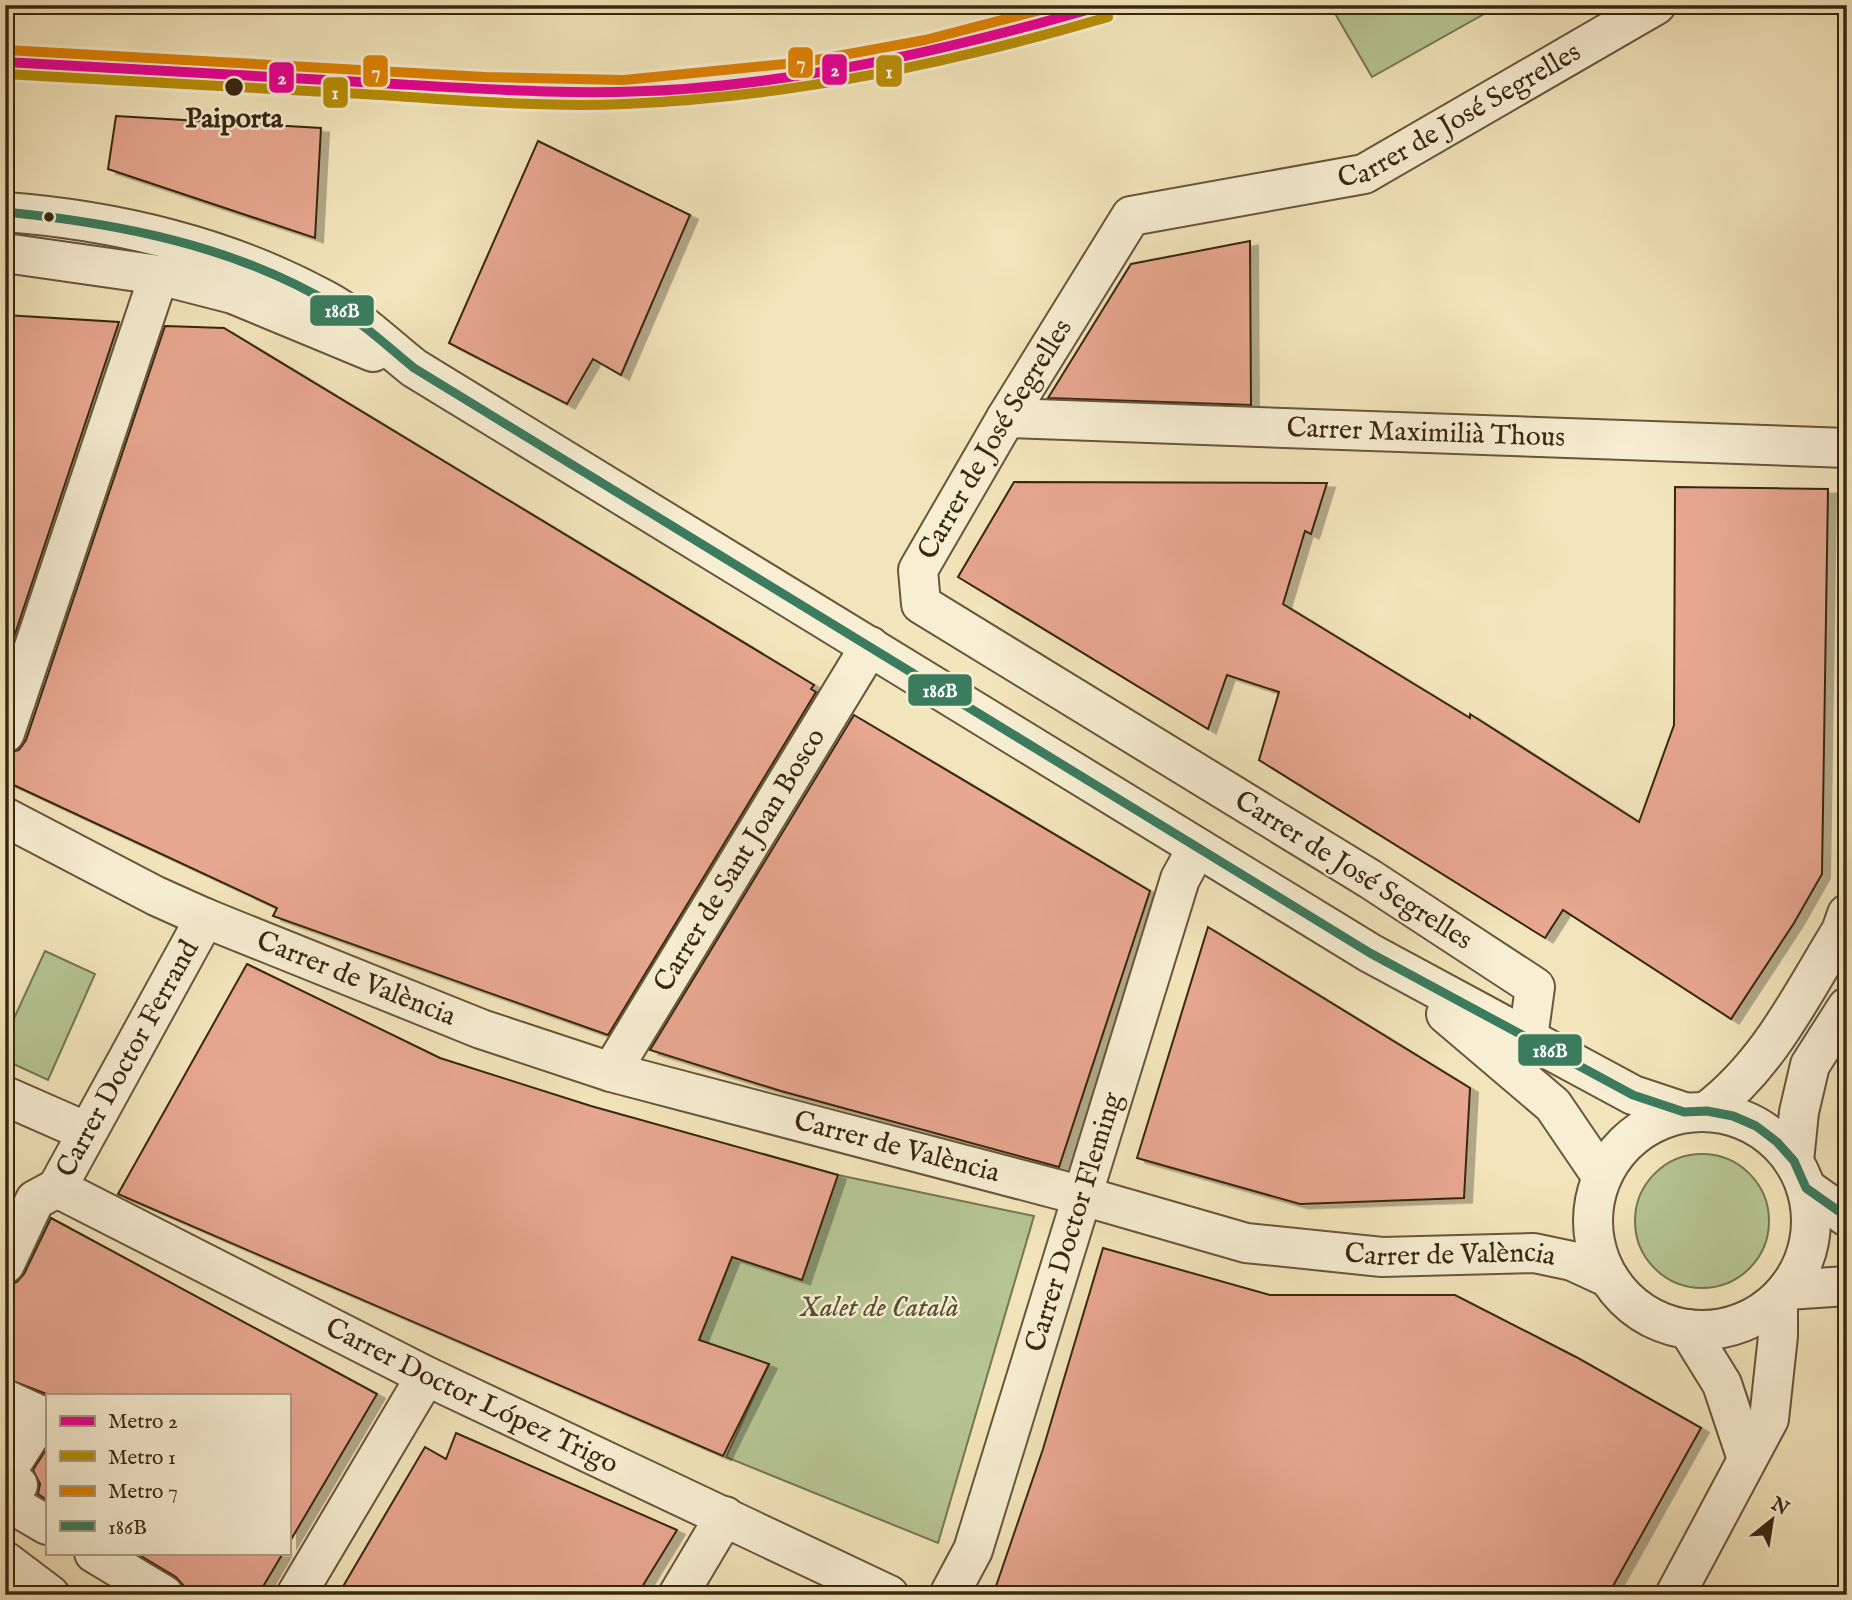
<svg xmlns="http://www.w3.org/2000/svg" width="1852" height="1600" viewBox="0 0 1852 1600" font-family="'IM FELL English',serif">
  <style>
    .green { fill: #b6c593; stroke: #777652; stroke-width: 2 }
    .building { fill: #e8a790; stroke: #382711; stroke-width: 2; filter: url(#shadow) }
    .lines { fill: none; stroke-linecap: round; stroke-linejoin: round }
    .minor-casing { stroke: #67563c; stroke-width: 42 }
    .minor { stroke: #f7eed3; stroke-width: 38 }
    .bus-1-casing { stroke: #f7eed3; stroke-width: 14 }
    .bus-1 { stroke: #3b7c5f; stroke-width: 9 }
    .metro-1-casing { stroke: #f7eed3; stroke-width: 16 }
    .metro-2-casing { stroke: #f7eed3; stroke-width: 16 }
    .metro-3-casing { stroke: #f7eed3; stroke-width: 16 }
    .metro-1 { stroke: #e70095; stroke-width: 10 }
    .metro-2 { stroke: #b88e06; stroke-width: 10 }
    .metro-3 { stroke: #df8202; stroke-width: 10 }
    .stop-dot { fill: #382711; stroke: #f7eed3; stroke-width: 2.5 }
    .labels { text-anchor: middle; dominant-baseline: central; stroke-width: 5; stroke-linejoin: round; paint-order: stroke }
    .street-label { font-size: 28px; fill: #382711; stroke: #f7eed3 }
    .stop-label { font-size: 28px; font-weight: bold; fill: #382711; stroke: #f7eed3 }
    .park-label { font-size: 28px; font-style: italic; fill: #584e32; stroke: #f7eed3 }
    .line-badge { stroke: #f7eed3; stroke-width: 2.5 }
    .badge-label { font-size: 19px; text-anchor: middle; font-weight: bold; fill: #fff }
  </style>
  <defs>
    <filter id="shadow"><feDropShadow dx="8" dy="4.5" stdDeviation="0" flood-color="#0004"/></filter>
  </defs>
  <rect width="100%" height="100%" fill="#f3e5bb"/>
  <filter id="stains"><feTurbulence type="fractalNoise" baseFrequency=".00286" numOctaves="4"/><feColorMatrix values="0 0 0 0 .2 0 0 0 0 .09 0 0 0 0 .02 0 0 0 .5 -.17"/></filter>
  <radialGradient id="worn" r=".72"><stop offset=".6" stop-color="#630" stop-opacity="0"/><stop offset="1" stop-color="#630" stop-opacity=".3"/></radialGradient>
  <g class="green">
    <polygon points="1330,5 1500,5 1372,77"/>
    <polygon points="45,951 95,974 48,1080 5,1060 5,1038"/>
    <circle cx="1702" cy="1221" r="67"/>
    <polygon points="764,1154 838,1175 1034,1216 938,1543 726,1457 769,1364 699,1340 732,1257"/>
  </g>
  <g class="building">
    <polygon points="116,116 321,128 315,238 108,169"/>
    <polygon points="538,141 690,215 621,375 593,359 567,404 449,343"/>
    <polygon points="1250,241 1251,405 1048,398 1131,264"/>
    <polygon points="5,315 119,322 5,664"/>
    <polygon points="165,326 224,328 814,685 811,689 816,692 608,1035 273,916 277,908 5,781 5,754 19,750 26,740"/>
    <polygon points="1014,482 1327,483 1311,534 1305,531 1283,604 1470,718 1470,714 1639,822 1674,725 1675,487 1828,489 1822,874 1794,923 1731,1019 1563,910 1545,938 1259,760 1279,692 1227,675 1208,729 958,577"/>
    <polygon points="854,715 1150,891 1059,1167 781,1091 650,1050"/>
    <polygon points="1208,927 1470,1088 1464,1198 1300,1204 1137,1158"/>
    <polygon points="247,964 440,1058 591,1106 838,1175 802,1280 732,1257 699,1340 769,1364 723,1456 118,1194"/>
    <polygon points="51,1218 377,1394 289,1543 289,1395 49,1395 5,1378 5,1286 17,1282 24,1274"/>
    <polygon points="1103,1248 1270,1295 1455,1295 1576,1357 1701,1428 1608,1595 993,1595 1043,1449"/>
    <polygon points="456,1433 677,1530 637,1595 338,1595 425,1447 446,1459"/>
    <polygon points="47,1448 47,1500 38,1494 40,1484 33,1470"/>
    <polygon points="136,1553 283,1553 258,1595 186,1595 183,1585 176,1577"/>
  </g>
  <g class="lines">
    <defs>
      <g id="minor">
        <path d="M5,212c110,8 223,35 320,88 32,17 61,46 89,68l956,585 263,142 51,17"/>
        <polyline points="5,253 159,275 233,294 373,352"/>
        <path id="s1" d="M1006,418l841,30"/>
        <polyline points="5,733 159,275"/>
        <path id="s2" d="M5,817l151,79 49,22 276,111 130,43 472,124 163,47 136,14 152,-4 38,8 37,17"/>
        <polyline points="1446,1014 1553,1105 1602,1177"/>
        <path id="s3" d="M1528,1038l7,-51 -165,-108 -449,-275 -3,-34 88,-152 125,-202 233,-42 292,-169"/>
        <path id="s4" d="M611,1072l259,-426"/>
        <polyline points="5,1096 87,1132"/>
        <path d="M1707,1111c62,-47 94,-115 134,-180l6,-17"/>
        <circle cx="1702" cy="1221" r="109"/>
        <polyline points="1794,1161 1799,1112 1810,1065 1847,1007"/>
        <path id="s5" d="M57,1188l369,188 463,219"/>
        <polyline points="1806,1188 1847,1217"/>
        <path id="s6" d="M5,1264l30,-64 22,-12 148,-270"/>
        <polyline points="1787,1290 1847,1286"/>
        <polyline points="1688,1329 1722,1384 1747,1459"/>
        <polyline points="5,1399 42,1416 5,1474"/>
        <polyline points="5,1478 18,1485 8,1502 47,1525"/>
        <polyline points="94,1553 164,1595"/>
        <polyline points="5,1561 50,1595"/>
        <polyline points="296,1595 426,1376"/>
        <polyline points="678,1595 725,1516"/>
        <path id="s7" d="M949,1595l24,-45 207,-671 17,-31"/>
        <polyline points="1675,1595 1769,1419 1778,1336 1778,1301"/>
      </g>
    </defs>
    <use href="#minor" class="minor-casing"/>
    <use href="#minor" class="minor"/>
    <defs>
      <path id="bus-1" d="M5,212c113,11 231,34 330,94 28,17 53,41 79,62l956,585 263,142 51,17 23,-1 26,5 23,10 21,16 17,19 12,27 41,29"/>
    </defs>
    <use href="#bus-1" class="bus-1-casing"/>
    <use href="#bus-1" class="bus-1"/>
    <defs>
      <path id="metro-1" d="M5,62c119,7 238,13 356,20 108,6 215,15 323,7 143,-11 283,-44 420,-84"/>
      <path id="metro-2" d="M5,74c119,7 239,13 358,20 87,5 175,14 262,10 165,-7 326,-41 483,-87"/>
      <polyline id="metro-3" points="6,50 485,77 624,80 805,62 925,40 1060,5"/>
    </defs>
    <use href="#metro-1" class="metro-1-casing"/>
    <use href="#metro-2" class="metro-2-casing"/>
    <use href="#metro-3" class="metro-3-casing"/>
    <use href="#metro-1" class="metro-1"/>
    <use href="#metro-2" class="metro-2"/>
    <use href="#metro-3" class="metro-3"/>
  </g>
  <g class="stop-dot">
    <circle cx="234" cy="87" r="10"/>
    <circle cx="49" cy="217" r="6"/>
  </g>
  <g class="labels">
    <g class="street-label">
      <text stroke="none"><textPath href="#s3" startOffset="1570">Carrer de José Segrelles</textPath></text>
      <text stroke="none"><textPath href="#s1" startOffset="420">Carrer Maximilià Thous</textPath></text>
      <text stroke="none"><textPath href="#s3" startOffset="961">Carrer de José Segrelles</textPath></text>
      <text stroke="none"><textPath href="#s4" startOffset="248">Carrer de Sant Joan Bosco</textPath></text>
      <text transform="translate(1353 871) rotate(32)">Carrer de José Segrelles</text>
      <text stroke="none"><textPath href="#s2" startOffset="387">Carrer de València</textPath></text>
      <text stroke="none"><textPath href="#s6" startOffset="243">Carrer Doctor Ferrand</textPath></text>
      <text stroke="none"><textPath href="#s2" startOffset="954">Carrer de València</textPath></text>
      <text stroke="none"><textPath href="#s7" startOffset="394">Carrer Doctor Fleming</textPath></text>
      <text stroke="none"><textPath href="#s2" startOffset="1521">Carrer de València</textPath></text>
      <text stroke="none"><textPath href="#s5" startOffset="464">Carrer Doctor López Trigo</textPath></text>
    </g>
    <g class="stop-label">
      <text x="234" y="119">Paiporta</text>
    </g>
    <g class="park-label">
      <text x="879" y="1308">Xalet de Català</text>
    </g>
  </g>
  <g class="line-badge">
    <rect x="787" y="46" width="27" height="33" rx="7" fill="#df8202"/>
    <rect x="821" y="53" width="27" height="33" rx="7" fill="#e70095"/>
    <rect x="362" y="54" width="27" height="34" rx="7" fill="#df8202"/>
    <rect x="875" y="54" width="28" height="34" rx="7" fill="#b88e06"/>
    <rect x="268" y="61" width="27" height="33" rx="7" fill="#e70095"/>
    <rect x="322" y="76" width="27" height="33" rx="7" fill="#b88e06"/>
    <rect x="309" y="294" width="66" height="33" rx="7" fill="#3b7c5f"/>
    <rect x="907" y="673" width="66" height="34" rx="7" fill="#3b7c5f"/>
    <rect x="1517" y="1033" width="66" height="34" rx="7" fill="#3b7c5f"/>
  </g>
  <g class="badge-label">
    <text x="801" y="69">7</text>
    <text x="835" y="76">2</text>
    <text x="376" y="78">7</text>
    <text x="889" y="78">1</text>
    <text x="282" y="84">2</text>
    <text x="335" y="99">1</text>
    <text x="342" y="317">186B</text>
    <text x="940" y="697">186B</text>
    <text x="1550" y="1057">186B</text>
  </g>
  <rect width="1852" height="1600" fill="none" stroke="#f3e5bb" stroke-width="28"/>
  <rect x="7" y="7" width="1838" height="1586" fill="none" stroke="#382711" stroke-width="3.5"/>
  <rect x="14" y="14" width="1824" height="1572" fill="none" stroke="#382711" stroke-width="2"/>
  <rect x="46" y="1394" width="245" height="161" fill="#f7eed3" stroke="#ab9e85" stroke-width="2"/>
  <rect x="60" y="1416" width="35" height="10" fill="#e70095" stroke="#ab9e85" stroke-width="2"/>
  <text x="108" y="1428" font-size="21" fill="#382711">Metro 2</text>
  <rect x="60" y="1451" width="35" height="10" fill="#b88e06" stroke="#ab9e85" stroke-width="2"/>
  <text x="108" y="1464" font-size="21" fill="#382711">Metro 1</text>
  <rect x="60" y="1486" width="35" height="10" fill="#df8202" stroke="#ab9e85" stroke-width="2"/>
  <text x="108" y="1498" font-size="21" fill="#382711">Metro 7</text>
  <rect x="60" y="1521" width="35" height="10" fill="#3b7c5f" stroke="#ab9e85" stroke-width="2"/>
  <text x="108" y="1534" font-size="21" fill="#382711">186B</text>
  <g transform="translate(1772 1520) rotate(30)" stroke="#f7eed3" stroke-width="5" paint-order="stroke">
  <path d="M0-5L12 26L0 18L-12 26Z" fill="#382711"/>
  <text y="-10" font-size="19" font-weight="bold" text-anchor="middle" fill="#382711">N</text>
  </g>
  <rect width="100%" height="100%" filter="url(#stains)"/>
  <rect width="100%" height="100%" fill="url(#worn)"/>
</svg>
